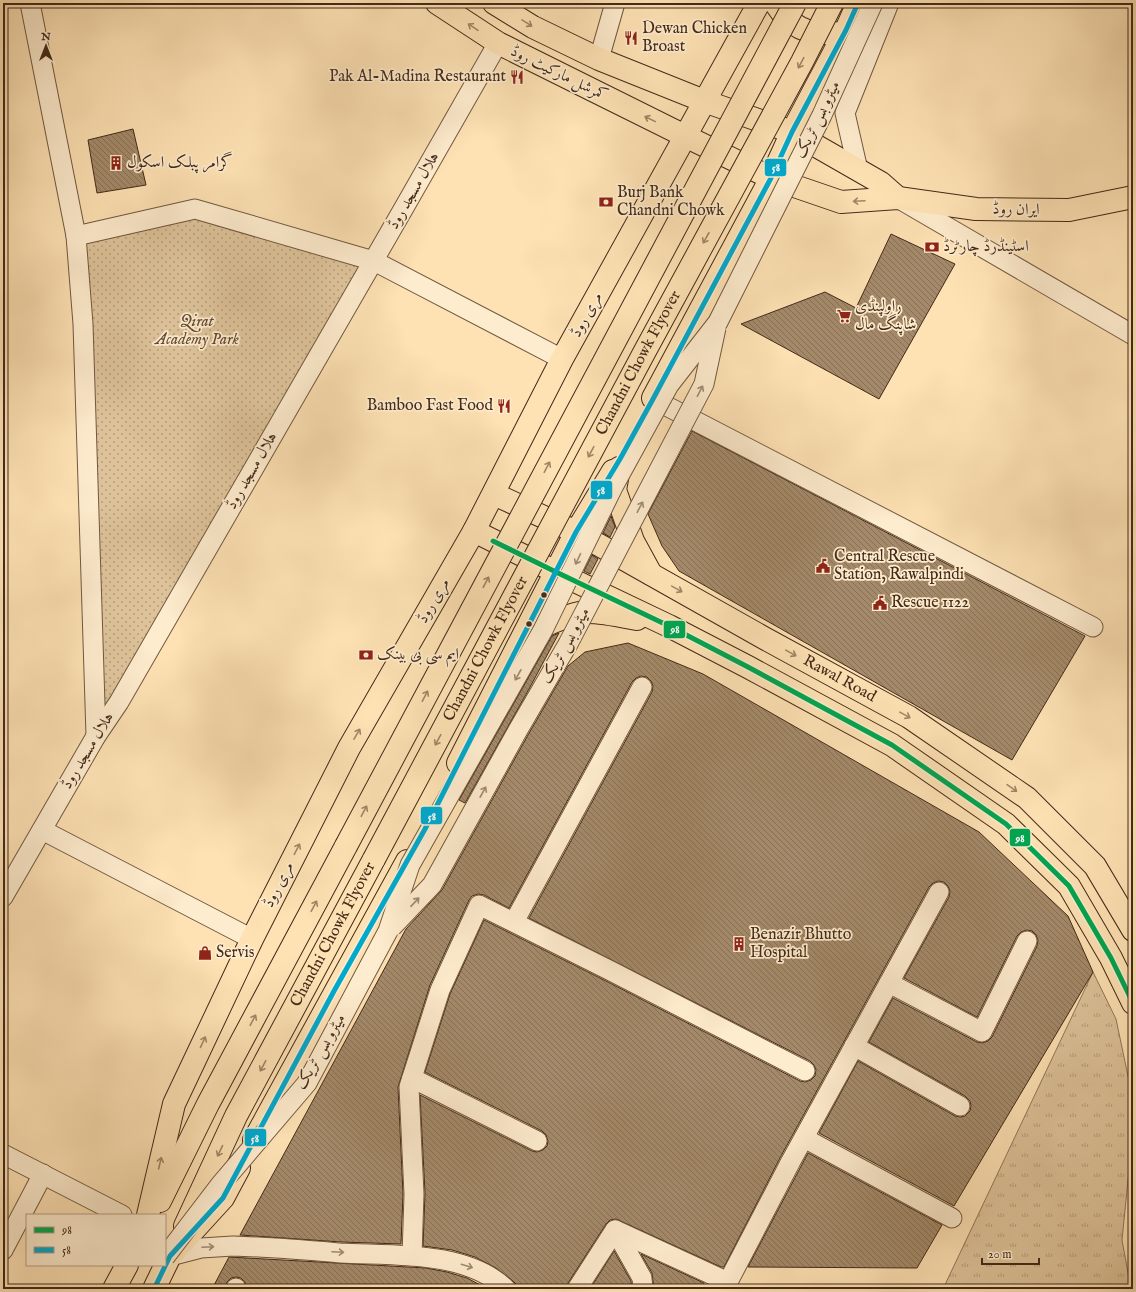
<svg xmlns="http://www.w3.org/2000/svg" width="1136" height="1292" viewBox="0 0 1136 1292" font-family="'IM FELL English',Amiri,serif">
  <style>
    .grass { fill: url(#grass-tufts); stroke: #90765a }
    .park { fill: url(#park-dots); stroke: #90765a }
    .building { fill: url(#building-back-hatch); stroke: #432a1a }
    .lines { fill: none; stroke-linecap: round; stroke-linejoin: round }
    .minor-casing { stroke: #725840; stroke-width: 21 }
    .major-casing { stroke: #432a1a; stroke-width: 24 }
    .minor { stroke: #feecce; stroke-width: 19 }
    .major { stroke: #fee2b4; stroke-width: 22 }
    .minor-bridge-casing { stroke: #725840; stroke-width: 21; stroke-linecap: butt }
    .major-bridge-casing { stroke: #432a1a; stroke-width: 24; stroke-linecap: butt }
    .minor-bridge { stroke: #feecce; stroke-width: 19 }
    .major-bridge { stroke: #fee2b4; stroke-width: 22 }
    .bus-1-casing { stroke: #feecce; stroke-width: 8 }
    .bus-2-casing { stroke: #feecce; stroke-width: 8 }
    .bus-1 { stroke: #00a651; stroke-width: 5 }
    .bus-2 { stroke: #00a9ce; stroke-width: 5 }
    .oneway { stroke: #a08667 }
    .oneway2 { stroke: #a08b74 }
    .bus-dot { fill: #432a1a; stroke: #feecce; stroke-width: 1.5 }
    .labels { text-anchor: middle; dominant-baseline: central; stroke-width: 3.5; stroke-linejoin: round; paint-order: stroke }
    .poi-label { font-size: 16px; fill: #432a1a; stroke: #feecce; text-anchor: start }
    .street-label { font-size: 16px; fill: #432a1a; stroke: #feecce }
    .park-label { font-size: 16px; font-style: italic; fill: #624934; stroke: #feecce }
    .line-badge { stroke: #feecce; stroke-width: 1.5 }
    .badge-label { font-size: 11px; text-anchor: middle; font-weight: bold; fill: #fff }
  </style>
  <defs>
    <pattern id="grass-tufts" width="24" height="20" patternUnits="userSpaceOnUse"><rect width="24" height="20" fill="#dec39a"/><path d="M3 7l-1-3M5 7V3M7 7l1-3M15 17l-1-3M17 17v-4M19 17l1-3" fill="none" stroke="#b69f7d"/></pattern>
    <pattern id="park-dots" width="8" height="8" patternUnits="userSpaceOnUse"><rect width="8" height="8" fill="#dec39a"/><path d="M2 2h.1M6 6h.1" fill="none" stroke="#b69f7d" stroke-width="1.8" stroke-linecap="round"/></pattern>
    <pattern id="building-back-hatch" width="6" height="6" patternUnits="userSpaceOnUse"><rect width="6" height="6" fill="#a48a6a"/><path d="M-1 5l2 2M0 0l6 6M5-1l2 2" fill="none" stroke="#877156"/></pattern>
  </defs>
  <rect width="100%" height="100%" fill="#fee2b4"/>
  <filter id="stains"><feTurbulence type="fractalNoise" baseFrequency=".005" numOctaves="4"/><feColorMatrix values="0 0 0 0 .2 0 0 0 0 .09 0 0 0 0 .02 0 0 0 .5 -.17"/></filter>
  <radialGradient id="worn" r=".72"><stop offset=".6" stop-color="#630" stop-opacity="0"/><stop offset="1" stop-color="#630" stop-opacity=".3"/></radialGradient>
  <polygon class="grass" points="1093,972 1116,1019 1133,1100 1133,1130 1122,1240 1131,1289 943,1289"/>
  <polygon class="park" points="195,209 374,261 96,736 76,236"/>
  <g class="building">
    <polygon points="133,129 146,185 97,193 88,140"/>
    <polygon points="891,234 955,264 879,399 741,324 825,292 856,308"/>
    <polygon points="692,431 1085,636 1012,760 679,571 662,546 648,514"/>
    <polygon points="611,516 615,527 610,537 603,533"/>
    <polygon points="592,555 598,559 590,574 584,571"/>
    <polygon points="559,633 529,689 465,803 459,800 552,636"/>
    <polygon points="628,643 703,674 979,832 1068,916 1093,972 954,1206 819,1133 858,1061 955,1116 960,1117 965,1116 970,1111 971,1106 970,1101 965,1096 869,1042 893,998 977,1042 982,1043 988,1041 992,1037 1037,946 1038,940 1036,935 1032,931 1027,930 1021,932 1017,936 977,1017 904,978 949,897 950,891 948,886 944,882 938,881 933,883 929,887 781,1156 724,1267 721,1267 616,1219 610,1220 606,1224 568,1283 566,1289 517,1289 516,1284 513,1281 496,1268 475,1257 452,1250 423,1246 425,1193 420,1095 532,1151 537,1152 543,1150 547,1146 548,1141 546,1135 542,1131 425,1072 450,994 484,920 606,981 800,1081 805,1082 811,1080 815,1076 816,1070 814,1065 810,1061 529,918 652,692 653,686 651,681 647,677 641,676 636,678 632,682 509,908 484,895 478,894 472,896 469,900 430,985 398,1087 403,1194 401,1244 341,1242 240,1235 406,929 442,890 528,735 568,666 585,652"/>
    <polygon points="808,1153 942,1225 917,1268 748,1267"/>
    <polygon points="614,1251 631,1281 632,1289 590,1289"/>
    <polygon points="641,1254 704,1283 704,1289 654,1289 652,1273"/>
    <polygon points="229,1257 426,1268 447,1272 467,1278 488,1289 247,1289 245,1282 241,1278 236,1277 231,1278 227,1282 225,1289 212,1289"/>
  </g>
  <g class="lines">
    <defs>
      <g id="minor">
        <polyline points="30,3 76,236 83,324 96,736"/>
        <polyline points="599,59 615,3"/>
        <polyline points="858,170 845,113 889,3"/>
        <polyline points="901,200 1133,335"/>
        <polyline points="76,236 195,209 374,261 562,359"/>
        <polyline points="653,399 1093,627"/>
        <polyline points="42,830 252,939"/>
        <polyline points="3,897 96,736 119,702 405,206 498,43"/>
        <polyline points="514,922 642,687"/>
        <polyline points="889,983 982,1032 1027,941"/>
        <polyline points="854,1046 960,1106"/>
        <polyline points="412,1078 537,1141"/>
        <polyline points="804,1138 952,1218"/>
        <polyline points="3,1154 122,1215"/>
        <polyline points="615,1230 642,1278 643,1289"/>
        <polyline points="3,1250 43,1174"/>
        <path d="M170,1256l31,-8 32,-2c36,1 71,4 107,7 52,3 126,-3 166,36"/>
        <polyline points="412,1256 414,1194 409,1087 440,990 479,905 611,971 805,1071"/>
        <polyline points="236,1289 236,1288"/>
        <polyline points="577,1289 615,1230 728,1282 791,1161 939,892"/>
      </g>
      <g id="major">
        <polyline points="437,3 498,43 685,136 771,178 841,202 898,198 976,209 1069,210 1133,197"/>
        <polyline points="494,3 533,27 599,59 704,101 792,132 881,183 898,198"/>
        <path d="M775,3c15,24 32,32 60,30"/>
        <polyline points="653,398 771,178 792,132 846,30 858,3"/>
        <polyline points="619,468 615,490 633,541 651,574"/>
        <path id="s1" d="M494,494l82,38 188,106 145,79 118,81 68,68 38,64"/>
        <polyline points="474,531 556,572 669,626 748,667 892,745 1006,824 1069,886 1111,958 1133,1003"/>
        <path d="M531,631c14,-5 42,-19 56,-19 16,0 34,4 50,7"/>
        <polyline points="458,763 576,532 613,471"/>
        <polyline points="254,1140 407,861"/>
        <polyline points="160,1201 208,1104 346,846"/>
        <polyline points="148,1215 174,1104 252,939 349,748 474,531 562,359 759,3"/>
        <path id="s2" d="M185,1226l51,-110 138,-257"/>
        <polyline points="114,1289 127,1265"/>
        <polyline points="154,1289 170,1256 223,1198 239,1168"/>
      </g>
    </defs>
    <use href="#minor" class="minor-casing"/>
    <use href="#major" class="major-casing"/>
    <use href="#minor" class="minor"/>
    <use href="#major" class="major"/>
    <defs>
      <g id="minor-bridge">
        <polyline points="392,927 432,885 518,730 568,644 704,384 716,328"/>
        <polyline points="165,1257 220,1185 307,1083 388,931 410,865 543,630 613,487 669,385 718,322 822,115 873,3"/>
      </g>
      <g id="major-bridge">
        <polyline points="346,846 795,3"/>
        <path id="s3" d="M374,859l271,-508 157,-289 30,-59"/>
      </g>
    </defs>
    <use href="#minor-bridge" class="minor-bridge-casing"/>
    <use href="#major-bridge" class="major-bridge-casing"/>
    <use href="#minor-bridge" class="minor-bridge"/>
    <use href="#major-bridge" class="major-bridge"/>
    <defs>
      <polyline id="bus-1" points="493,541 556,572 669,626 748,667 892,745 1006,824 1069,886 1111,958 1133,1003"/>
      <polyline id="bus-2" points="154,1289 170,1256 223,1198 334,991 425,829 576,532 620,459 653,399 771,178 792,132 846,30 858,3"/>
    </defs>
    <use href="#bus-1" class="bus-1-casing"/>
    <use href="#bus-2" class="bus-2-casing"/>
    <use href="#bus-1" class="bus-1"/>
    <use href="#bus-2" class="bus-2"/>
  </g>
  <defs><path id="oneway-shaft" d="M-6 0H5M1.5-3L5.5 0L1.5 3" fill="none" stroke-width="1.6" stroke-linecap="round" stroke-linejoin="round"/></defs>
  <g class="oneway">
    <use href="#oneway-shaft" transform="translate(527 23) rotate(32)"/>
    <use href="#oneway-shaft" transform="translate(473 27) rotate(-146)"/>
    <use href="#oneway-shaft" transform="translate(801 63) rotate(118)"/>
    <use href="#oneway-shaft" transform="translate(650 119) rotate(-154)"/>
    <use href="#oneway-shaft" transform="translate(859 201) rotate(177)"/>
    <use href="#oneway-shaft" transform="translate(706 238) rotate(119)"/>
    <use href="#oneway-shaft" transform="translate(591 452) rotate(118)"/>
    <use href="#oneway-shaft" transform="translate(547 467) rotate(-62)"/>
    <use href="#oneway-shaft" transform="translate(486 582) rotate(-62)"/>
    <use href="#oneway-shaft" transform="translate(677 589) rotate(29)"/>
    <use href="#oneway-shaft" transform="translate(791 653) rotate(29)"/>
    <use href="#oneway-shaft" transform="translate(425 696) rotate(-62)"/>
    <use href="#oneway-shaft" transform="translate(905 715) rotate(29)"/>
    <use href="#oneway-shaft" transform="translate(357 734) rotate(-60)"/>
    <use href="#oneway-shaft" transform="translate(438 740) rotate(118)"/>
    <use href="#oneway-shaft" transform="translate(1012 788) rotate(35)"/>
    <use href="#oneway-shaft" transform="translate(364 811) rotate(-62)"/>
    <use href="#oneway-shaft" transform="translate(297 849) rotate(-63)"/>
    <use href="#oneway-shaft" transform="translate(314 906) rotate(-62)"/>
    <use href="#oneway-shaft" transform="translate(253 1020) rotate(-62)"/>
    <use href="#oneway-shaft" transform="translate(203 1042) rotate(-65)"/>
    <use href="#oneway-shaft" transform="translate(263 1066) rotate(118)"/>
    <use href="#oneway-shaft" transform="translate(220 1151) rotate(115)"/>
    <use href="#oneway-shaft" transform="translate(160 1163) rotate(-77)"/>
  </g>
  <g class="oneway2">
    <use href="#oneway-shaft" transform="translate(700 391) rotate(-63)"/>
    <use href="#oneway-shaft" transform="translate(640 507) rotate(-62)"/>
    <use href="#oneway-shaft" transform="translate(578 559) rotate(116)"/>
    <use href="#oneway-shaft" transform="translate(518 675) rotate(119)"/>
    <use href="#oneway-shaft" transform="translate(483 792) rotate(-61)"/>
    <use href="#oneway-shaft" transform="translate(415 902) rotate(-47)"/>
    <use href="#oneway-shaft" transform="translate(208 1247) rotate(-3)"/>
    <use href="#oneway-shaft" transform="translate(338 1252) rotate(3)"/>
    <use href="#oneway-shaft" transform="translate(467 1266) rotate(17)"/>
  </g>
  <defs>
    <symbol id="restaurant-bare" viewBox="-9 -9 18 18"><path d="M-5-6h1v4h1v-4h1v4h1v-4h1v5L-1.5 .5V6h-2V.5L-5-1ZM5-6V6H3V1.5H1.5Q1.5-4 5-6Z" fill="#8f2418" stroke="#feecce" stroke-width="2.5" paint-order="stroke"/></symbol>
    <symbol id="building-bare" viewBox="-9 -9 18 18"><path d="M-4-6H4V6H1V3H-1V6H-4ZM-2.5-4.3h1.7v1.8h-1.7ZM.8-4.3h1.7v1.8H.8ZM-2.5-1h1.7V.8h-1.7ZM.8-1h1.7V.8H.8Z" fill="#8f2418" stroke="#feecce" stroke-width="2.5" paint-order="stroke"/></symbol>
    <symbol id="bank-bare" viewBox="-9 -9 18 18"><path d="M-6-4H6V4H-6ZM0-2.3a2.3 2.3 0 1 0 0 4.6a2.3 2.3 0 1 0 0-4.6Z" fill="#8f2418" stroke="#feecce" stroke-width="2.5" paint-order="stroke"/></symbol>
    <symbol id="supermarket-bare" viewBox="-9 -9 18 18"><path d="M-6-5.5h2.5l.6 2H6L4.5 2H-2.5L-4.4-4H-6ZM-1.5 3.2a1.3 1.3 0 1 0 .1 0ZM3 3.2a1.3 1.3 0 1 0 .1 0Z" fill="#8f2418" stroke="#feecce" stroke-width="2.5" paint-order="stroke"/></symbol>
    <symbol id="civic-bare" viewBox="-9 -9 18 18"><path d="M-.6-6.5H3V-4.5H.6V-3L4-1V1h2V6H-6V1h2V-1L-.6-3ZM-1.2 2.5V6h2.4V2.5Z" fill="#8f2418" stroke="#feecce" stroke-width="2.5" paint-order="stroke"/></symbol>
    <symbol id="shop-bare" viewBox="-9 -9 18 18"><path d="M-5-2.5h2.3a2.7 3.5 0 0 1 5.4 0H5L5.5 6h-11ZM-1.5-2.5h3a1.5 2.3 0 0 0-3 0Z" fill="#8f2418" stroke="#feecce" stroke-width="2.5" paint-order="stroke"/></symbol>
  </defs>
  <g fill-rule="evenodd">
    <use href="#restaurant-bare" x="621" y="28" width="20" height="20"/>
    <use href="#restaurant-bare" x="507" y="67" width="20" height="20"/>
    <use href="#building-bare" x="106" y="153" width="20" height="20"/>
    <use href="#bank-bare" x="596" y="192" width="20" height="20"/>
    <use href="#bank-bare" x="922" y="237" width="20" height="20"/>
    <use href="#supermarket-bare" x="834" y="306" width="20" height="20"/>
    <use href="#restaurant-bare" x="494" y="396" width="20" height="20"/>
    <use href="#civic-bare" x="813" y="556" width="20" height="20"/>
    <use href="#civic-bare" x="870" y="593" width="20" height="20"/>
    <use href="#bank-bare" x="356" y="645" width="20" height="20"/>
    <use href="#building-bare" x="729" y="934" width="20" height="20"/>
    <use href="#shop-bare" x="195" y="943" width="20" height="20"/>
  </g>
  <g class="bus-dot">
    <circle cx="544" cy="595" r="3.5"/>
    <circle cx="529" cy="624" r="3.5"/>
  </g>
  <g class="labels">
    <g class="poi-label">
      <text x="642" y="29">Dewan Chicken<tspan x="642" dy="18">Broast</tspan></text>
      <text x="506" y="77" text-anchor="end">Pak Al-Madina Restaurant</text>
      <text x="127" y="163">گرامر پبلک اسکول</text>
      <text x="617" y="193">Burj Bank<tspan x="617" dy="18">Chandni Chowk</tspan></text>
      <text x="943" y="247">اسٹینڈرڈ چارٹرڈ</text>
      <text x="855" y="307">راولپنڈی<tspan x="855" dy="18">شاپنگ مال</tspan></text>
      <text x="493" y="406" text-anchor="end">Bamboo Fast Food</text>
      <text x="834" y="557">Central Rescue<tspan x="834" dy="18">Station, Rawalpindi</tspan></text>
      <text x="891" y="603">Rescue 1122</text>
      <text x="377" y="655">ایم سی بی بینک</text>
      <text x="750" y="935">Benazir Bhutto<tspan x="750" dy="18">Hospital</tspan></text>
      <text x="216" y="953">Servis</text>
    </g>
    <g class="street-label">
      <text transform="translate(559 74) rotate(26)">کمرشل مارکیٹ روڈ</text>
      <text transform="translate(818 120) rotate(-64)">میٹرو بس ٹریک</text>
      <text transform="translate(414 191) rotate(-60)">ہلال مسجد روڈ</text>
      <text transform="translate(1016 210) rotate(1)">ایران روڈ</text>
      <text transform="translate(587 315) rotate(-61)">مری روڈ</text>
      <text stroke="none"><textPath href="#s3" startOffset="562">Chandni Chowk Flyover</textPath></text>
      <text transform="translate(252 471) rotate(-60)">ہلال مسجد روڈ</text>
      <text transform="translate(434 601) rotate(-60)">مری روڈ</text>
      <text transform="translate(566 646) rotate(-61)">میٹرو بس ٹریک</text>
      <text stroke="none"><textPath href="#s3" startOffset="238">Chandni Chowk Flyover</textPath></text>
      <text stroke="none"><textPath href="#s1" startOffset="392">Rawal Road</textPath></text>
      <text transform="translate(88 751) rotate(-59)">ہلال مسجد روڈ</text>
      <text transform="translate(279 885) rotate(-63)">مری روڈ</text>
      <text stroke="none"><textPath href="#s2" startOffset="327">Chandni Chowk Flyover</textPath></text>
      <text transform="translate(321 1052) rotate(-60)">میٹرو بس ٹریک</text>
    </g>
    <g class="park-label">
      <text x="197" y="322">Qirat<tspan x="197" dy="18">Academy Park</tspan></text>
    </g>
  </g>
  <g class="line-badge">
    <rect x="764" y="158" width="23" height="19" rx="4" fill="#00a9ce"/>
    <rect x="590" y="480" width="23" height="20" rx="4" fill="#00a9ce"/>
    <rect x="663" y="620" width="23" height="19" rx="4" fill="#00a651"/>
    <rect x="420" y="806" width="23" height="19" rx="4" fill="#00a9ce"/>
    <rect x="1009" y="828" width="22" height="19" rx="4" fill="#00a651"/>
    <rect x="244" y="1128" width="23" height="19" rx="4" fill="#00a9ce"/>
  </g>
  <g class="badge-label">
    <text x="776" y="171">58</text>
    <text x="601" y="494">58</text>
    <text x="675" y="633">98</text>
    <text x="432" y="820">58</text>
    <text x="1020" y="842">98</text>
    <text x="255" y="1142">58</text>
  </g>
  <rect width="1136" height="1292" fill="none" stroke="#fee2b4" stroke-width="16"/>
  <rect x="4" y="4" width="1128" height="1284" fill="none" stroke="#432a1a" stroke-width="2"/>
  <rect x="8" y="8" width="1120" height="1276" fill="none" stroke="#432a1a"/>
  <rect x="26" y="1214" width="140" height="52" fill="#feecce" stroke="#b39e86"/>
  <rect x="34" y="1227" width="20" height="6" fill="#00a651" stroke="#b39e86"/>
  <text x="62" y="1234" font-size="12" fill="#432a1a">98</text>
  <rect x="34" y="1247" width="20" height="6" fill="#00a9ce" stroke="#b39e86"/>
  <text x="62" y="1254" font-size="12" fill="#432a1a">58</text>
  <g transform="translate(46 46)" stroke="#feecce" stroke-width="3" paint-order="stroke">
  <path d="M0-3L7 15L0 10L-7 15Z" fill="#432a1a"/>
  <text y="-6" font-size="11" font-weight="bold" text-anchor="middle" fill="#432a1a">N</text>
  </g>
  <path d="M982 1258v6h57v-6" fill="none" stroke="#432a1a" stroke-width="2"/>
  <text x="988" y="1258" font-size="12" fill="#432a1a" stroke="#feecce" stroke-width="3" paint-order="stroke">20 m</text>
  <rect width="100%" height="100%" filter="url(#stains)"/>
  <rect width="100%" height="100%" fill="url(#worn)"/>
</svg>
